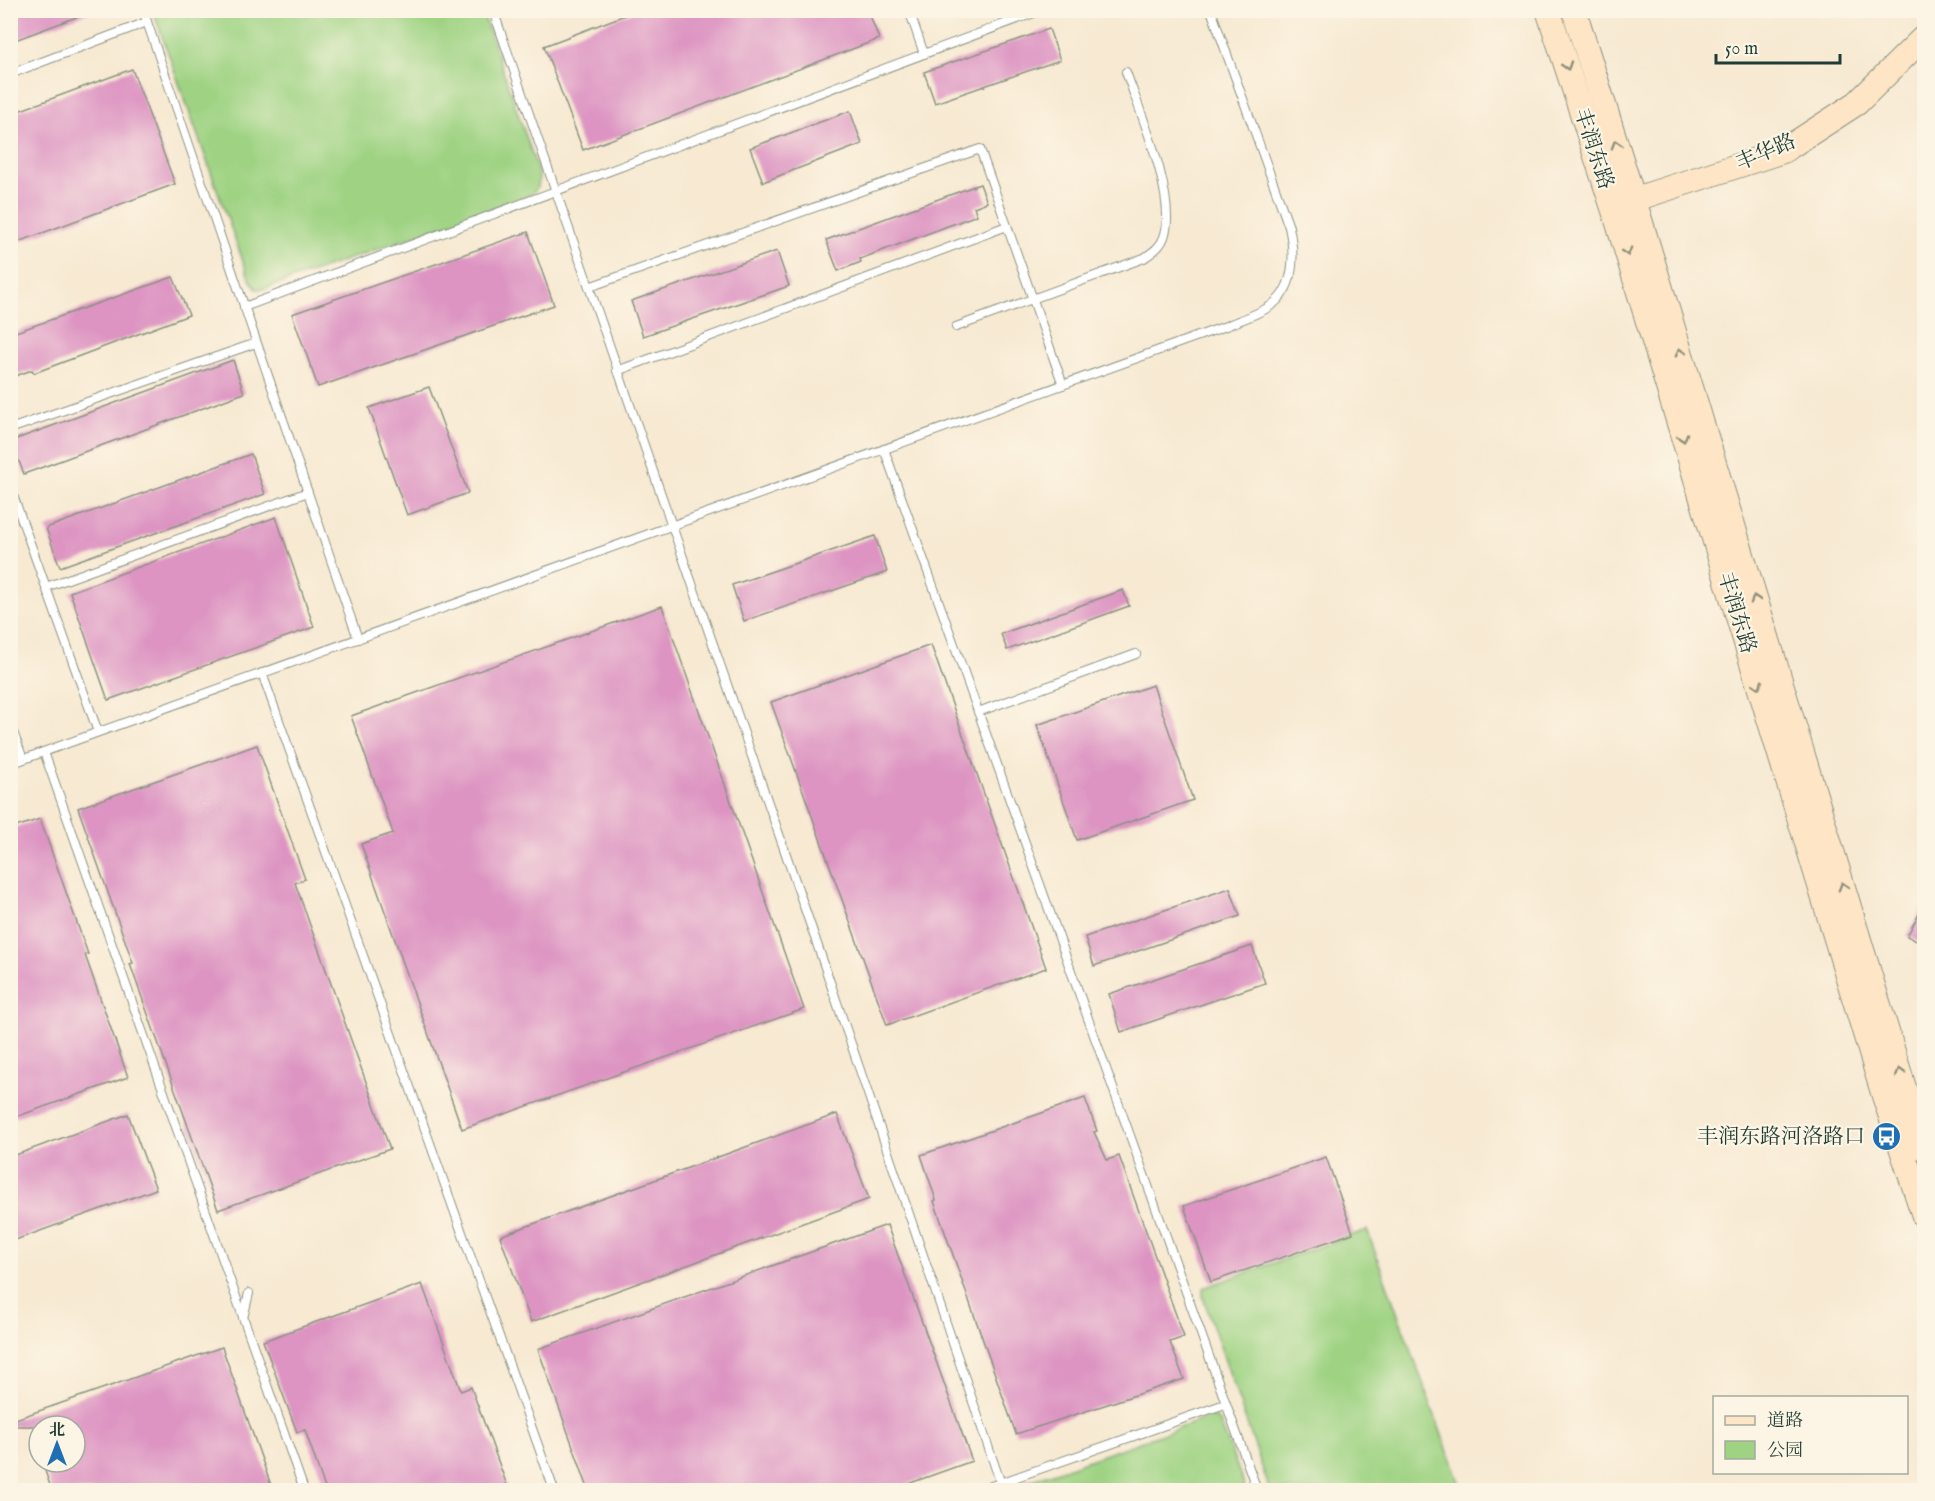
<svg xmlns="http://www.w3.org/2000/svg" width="1935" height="1501" viewBox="0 0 1935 1501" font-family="'IM FELL English','Noto Serif SC',serif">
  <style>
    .green { fill: #9fd383; stroke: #5f885c; stroke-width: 1.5 }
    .building { fill: #dd94c2 }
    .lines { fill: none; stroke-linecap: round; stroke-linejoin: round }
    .lane-casing { stroke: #8b9383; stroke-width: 10 }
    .secondary-casing { stroke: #8b9383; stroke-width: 26 }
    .lane { stroke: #fff; stroke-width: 8 }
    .secondary { stroke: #fde5c5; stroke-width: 24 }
    .oneway { stroke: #8e917c }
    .labels { text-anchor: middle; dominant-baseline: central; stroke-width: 4.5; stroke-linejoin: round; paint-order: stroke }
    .street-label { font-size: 21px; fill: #1f3d34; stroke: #fcf5e5 }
    .poi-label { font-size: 21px; fill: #1f3d34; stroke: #fcf5e5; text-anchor: end }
  </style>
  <rect width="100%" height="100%" fill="#fcf5e5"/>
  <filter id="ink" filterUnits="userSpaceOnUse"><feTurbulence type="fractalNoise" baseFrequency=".0167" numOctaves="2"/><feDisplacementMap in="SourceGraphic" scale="12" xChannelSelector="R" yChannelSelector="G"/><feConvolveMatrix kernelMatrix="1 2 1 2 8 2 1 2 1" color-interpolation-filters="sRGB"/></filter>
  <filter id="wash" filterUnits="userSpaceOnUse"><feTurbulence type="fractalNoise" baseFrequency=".008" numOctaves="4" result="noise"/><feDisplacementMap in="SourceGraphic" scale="24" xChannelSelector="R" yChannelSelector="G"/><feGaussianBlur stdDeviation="1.35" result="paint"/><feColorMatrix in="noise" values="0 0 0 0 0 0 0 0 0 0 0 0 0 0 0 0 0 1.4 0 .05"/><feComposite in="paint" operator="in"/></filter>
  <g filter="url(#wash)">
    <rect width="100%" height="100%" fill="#f7e9d2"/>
    <g class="green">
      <path d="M153,11h329l54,154c4,13 6,24 -8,31l-264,93h-8l-7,-11z"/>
      <polygon points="1367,1230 1462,1490 1270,1490 1203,1297 1203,1288"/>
      <path d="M1210,1417l6,1 4,4 26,68h-143c-16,-11 -24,-10 -42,-4l-1,4h-42l3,-6z"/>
    </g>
    <g id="blocks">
      <g class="building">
        <polygon points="10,10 90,10 90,12 10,42"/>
        <polygon points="638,10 868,10 879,39 583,150 544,46"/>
        <polygon points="1049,29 1060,60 935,103 924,72"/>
        <polygon points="132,69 175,184 10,245 10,114"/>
        <polygon points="850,111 862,144 763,182 750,148"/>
        <polygon points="980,184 987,202 974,207 977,215 860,259 861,262 838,271 826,240"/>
        <polygon points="528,232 554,305 318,387 292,314"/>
        <polygon points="777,251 789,286 643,336 631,301"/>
        <polygon points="173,277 189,315 34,373 32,370 10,378 10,334"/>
        <polygon points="233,360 244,393 24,474 11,441"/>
        <polygon points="429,387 468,493 407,515 369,408"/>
        <polygon points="251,454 265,494 60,567 46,528"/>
        <polygon points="276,517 314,627 108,700 70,592"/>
        <polygon points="875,536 887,572 744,621 732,585"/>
        <polygon points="1123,590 1129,606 1007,650 1001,634"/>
        <polygon points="662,606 804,1009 462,1129 361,844 393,833 351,716"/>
        <polygon points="931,645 1046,968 887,1025 771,702"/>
        <polygon points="1153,685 1193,800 1077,840 1037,725"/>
        <polygon points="257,745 305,879 295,883 390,1149 218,1210 130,964 133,963 78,808"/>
        <polygon points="40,819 88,954 85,955 128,1077 10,1119 10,829"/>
        <polygon points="1230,888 1240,916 1094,966 1085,937"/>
        <polygon points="1924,905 1924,945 1907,936"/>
        <polygon points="1252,946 1265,983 1121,1032 1109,994"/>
        <polygon points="1085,1098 1097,1131 1094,1132 1107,1160 1119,1156 1184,1337 1170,1342 1184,1379 1016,1434 934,1201 936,1200 921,1155"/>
        <polygon points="128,1114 156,1189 10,1242 10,1157"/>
        <polygon points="837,1114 869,1199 531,1322 500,1236"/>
        <polygon points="1326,1157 1353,1233 1211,1282 1184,1206"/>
        <polygon points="887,1225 972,1461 888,1491 589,1491 538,1349"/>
        <polygon points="422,1284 461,1391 471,1387 509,1491 326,1491 305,1430 297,1432 263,1341"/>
        <polygon points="222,1347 273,1491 52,1491 42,1462 75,1462 75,1426 10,1426 10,1421"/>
      </g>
    </g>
  </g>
  <g filter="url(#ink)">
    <use href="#blocks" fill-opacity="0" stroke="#8b9383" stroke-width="1.5"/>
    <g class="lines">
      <defs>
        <g id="lane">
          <polyline points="143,10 358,639"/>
          <polyline points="493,10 815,938 1003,1490"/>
          <polyline points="909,10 924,54"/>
          <polyline points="10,74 147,22"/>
          <polyline points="589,287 980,149 1063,385"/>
          <polyline points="244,307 1042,10"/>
          <path d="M956,327l188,-69c9,-6 18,-12 21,-24 11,-39 -25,-122 -39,-162"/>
          <polyline points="617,371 1007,226"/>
          <polyline points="10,429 256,343"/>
          <polyline points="884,449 1257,1490"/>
          <polyline points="10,487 98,732"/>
          <polyline points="46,587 308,492"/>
          <polyline points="262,673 554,1490"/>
          <polyline points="978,712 1136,654"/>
          <polyline points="10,724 23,759"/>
          <polyline points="44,752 304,1490"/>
          <path d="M10,764l1216,-438c14,-6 30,-11 43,-19 27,-17 26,-53 20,-80l-78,-217"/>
          <polyline points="243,1318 249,1293"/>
          <polyline points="980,1490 1225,1404"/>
        </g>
        <g id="secondary">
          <polyline points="1548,10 1617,220 1884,1096 1924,1216"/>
          <polyline points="1574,10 1638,213 1905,1091 1924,1148"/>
          <polyline points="1620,204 1783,151 1857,103 1924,37"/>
        </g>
      </defs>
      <use href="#lane" class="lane-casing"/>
      <use href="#secondary" class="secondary-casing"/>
      <use href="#lane" class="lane"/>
      <use href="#secondary" class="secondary"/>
    </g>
    <defs><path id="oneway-chevron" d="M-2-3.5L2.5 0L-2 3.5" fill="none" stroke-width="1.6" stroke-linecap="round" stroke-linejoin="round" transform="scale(1.5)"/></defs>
    <g class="oneway">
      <use href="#oneway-chevron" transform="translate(1567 66) rotate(72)"/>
      <use href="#oneway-chevron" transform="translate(1616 144) rotate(-107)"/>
      <use href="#oneway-chevron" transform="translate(1627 252) rotate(73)"/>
      <use href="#oneway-chevron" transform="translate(1680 352) rotate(-107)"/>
      <use href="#oneway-chevron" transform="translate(1683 438) rotate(73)"/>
      <use href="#oneway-chevron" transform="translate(1755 599) rotate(-107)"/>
      <use href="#oneway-chevron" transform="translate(1758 685) rotate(73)"/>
      <use href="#oneway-chevron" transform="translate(1843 886) rotate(-107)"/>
      <use href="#oneway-chevron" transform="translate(1900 1072) rotate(-107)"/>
    </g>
  </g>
  <defs>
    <symbol id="bus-disc" viewBox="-11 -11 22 22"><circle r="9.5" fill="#1f6fb2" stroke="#fcf5e5"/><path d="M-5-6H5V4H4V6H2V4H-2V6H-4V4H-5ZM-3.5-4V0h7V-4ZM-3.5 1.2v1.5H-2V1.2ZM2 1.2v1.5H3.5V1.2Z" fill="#fff"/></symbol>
  </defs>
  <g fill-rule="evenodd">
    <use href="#bus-disc" x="1870" y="1120" width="33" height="33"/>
  </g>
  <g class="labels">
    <g class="street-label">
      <text transform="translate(1593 149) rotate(72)">丰润东路</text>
      <text transform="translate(1766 153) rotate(-23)">丰华路</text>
      <text transform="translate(1736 613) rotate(73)">丰润东路</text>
    </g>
    <g class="poi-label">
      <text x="1865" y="1137">丰润东路河洛路口</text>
    </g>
  </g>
  <rect width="1935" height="1501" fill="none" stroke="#fcf5e5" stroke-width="36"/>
  <rect x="1713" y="1396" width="195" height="78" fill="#fcf5e5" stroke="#a4ab9e" stroke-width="1.5"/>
  <rect x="1725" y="1416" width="30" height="9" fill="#fde5c5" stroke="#a4ab9e" stroke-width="1.5"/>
  <text x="1767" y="1426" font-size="18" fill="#1f3d34">道路</text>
  <rect x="1725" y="1441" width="30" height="18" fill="#9fd383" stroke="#a4ab9e" stroke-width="1.5"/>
  <text x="1767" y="1456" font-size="18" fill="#1f3d34">公园</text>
  <g transform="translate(57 1444)"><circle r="28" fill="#fcf5e5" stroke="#a4ab9e" stroke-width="1.5"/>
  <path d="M0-4.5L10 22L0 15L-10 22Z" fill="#1f6fb2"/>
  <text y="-9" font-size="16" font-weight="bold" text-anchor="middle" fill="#1f3d34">北</text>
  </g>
  <path d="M1716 54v9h124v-9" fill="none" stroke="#1f3d34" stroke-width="3"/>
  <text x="1725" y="54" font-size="18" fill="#1f3d34" stroke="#fcf5e5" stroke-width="4.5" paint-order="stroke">50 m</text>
</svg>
